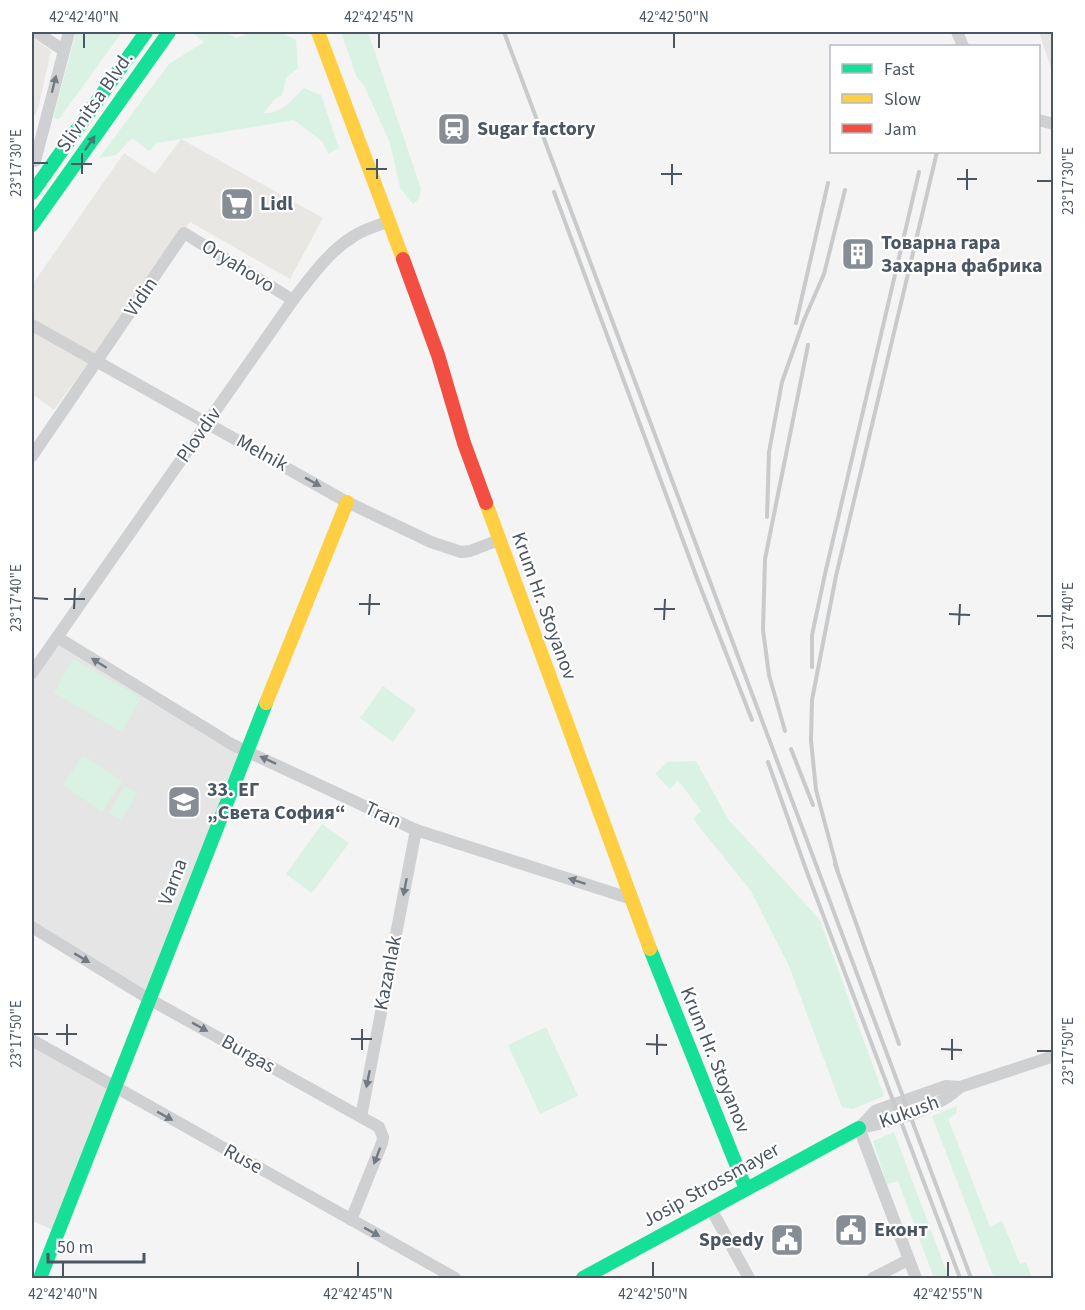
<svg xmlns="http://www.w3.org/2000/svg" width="1085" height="1310" viewBox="0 0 1085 1310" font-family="'Source Sans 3',sans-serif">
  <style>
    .commercial { fill: #e8e7e3 }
    .education { fill: #e6e5e6 }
    .green { fill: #d9f2e3 }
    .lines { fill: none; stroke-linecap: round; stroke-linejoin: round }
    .street { stroke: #ced0d2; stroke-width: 12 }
    .fast { stroke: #16e098; stroke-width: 14 }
    .slow { stroke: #ffcf43; stroke-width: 14 }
    .jam { stroke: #f24e42; stroke-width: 14 }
    .rail { stroke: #c9cacc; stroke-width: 4 }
    .oneway { fill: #727b83 }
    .oneway2 { fill: #3a7f72 }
    .ticks { fill: none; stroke: #4a5661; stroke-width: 2 }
    .labels { text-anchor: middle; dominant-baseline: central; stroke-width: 4.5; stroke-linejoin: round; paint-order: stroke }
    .street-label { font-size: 20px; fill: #4a5661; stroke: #fff }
    .poi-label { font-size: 20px; font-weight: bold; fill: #4a5661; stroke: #fff; text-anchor: start }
    .neatline { fill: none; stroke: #4a5661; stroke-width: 2 }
    .ticks-label { font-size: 15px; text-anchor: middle; fill: #4a5661 }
  </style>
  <rect width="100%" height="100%" fill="#f4f4f4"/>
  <g class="commercial">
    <polygon points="32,37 51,51 38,109 32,120"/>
    <polygon points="181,139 323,218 290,279 190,222 54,410 32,394 32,285 124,153 155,174"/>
  </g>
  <g class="education">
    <polygon points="1039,32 1053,32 1053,74"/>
    <polygon points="57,637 246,751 149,999 32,928 32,673"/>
    <polygon points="32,1040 114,1087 58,1232 32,1221"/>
  </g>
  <g class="green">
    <polygon points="76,32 122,32 59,119 55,119 54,115"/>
    <path d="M192,32h34l10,6c24,-9 37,-11 60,2l2,28 -12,10 -4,17 -7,4 -12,14c20,1 27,-12 41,-25l17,7 18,53 -11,6 -5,-12 -29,-22 -137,23 -8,8 -17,-13 -16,17 -17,3 70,-94 35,-22z"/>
    <polygon points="341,32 368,32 421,189 419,199 413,204 400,188 390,143 364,85 357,78"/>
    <polygon points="73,659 141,698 122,732 54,693"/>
    <polygon points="383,686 416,710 393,742 360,718"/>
    <polygon points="83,755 122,781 102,812 63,785"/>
    <polygon points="696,761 728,819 820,920 884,1096 853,1109 842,1107 789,966 751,891 693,819 701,811 678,780 670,789 655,774 667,762"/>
    <polygon points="125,786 137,794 121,820 109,812"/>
    <polygon points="322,824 349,843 312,893 286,874"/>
    <polygon points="546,1027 578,1096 540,1114 508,1045"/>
    <polygon points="957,1106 956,1114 948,1118 990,1227 1002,1221 1020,1264 1026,1262 1032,1278 994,1278 932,1116"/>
    <polygon points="894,1132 949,1278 934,1278 898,1181 887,1184 873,1141"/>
  </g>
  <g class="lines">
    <g class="street">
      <polyline points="36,32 63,50"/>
      <polyline points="957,32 963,46"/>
      <polyline points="1038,120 1054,124"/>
      <polyline points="35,161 69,32"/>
      <polyline points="32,325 347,502 431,542 461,552 470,551 499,540"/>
      <polyline points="32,456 184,233 293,300"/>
      <polyline points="57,637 233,745 416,830 632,899"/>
      <path d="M32,673l261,-373c18,-23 36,-49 61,-64 11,-7 24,-10 35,-15"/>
      <polyline points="32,927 149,999 379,1127 383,1137 382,1143 351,1220"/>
      <polyline points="32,1040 455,1278"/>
      <polyline points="361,1117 416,830"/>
      <polyline points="859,1128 875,1111 946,1086 960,1087 1054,1056"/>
      <polyline points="859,1128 916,1278"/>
      <path d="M859,1128c30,-5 79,-19 101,-41"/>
      <polyline points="711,1209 749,1278"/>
      <polyline points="873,1278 908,1260"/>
    </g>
    <g class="fast">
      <polyline points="32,193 146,32"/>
      <polyline points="32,225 169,32"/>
      <polyline points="650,949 746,1189"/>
      <polyline points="40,1278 266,703"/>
      <polyline points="583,1278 859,1128"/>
    </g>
    <g class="slow">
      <polyline points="318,32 403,259"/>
      <polyline points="486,503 650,949"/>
      <polyline points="266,703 347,502"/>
    </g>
    <polyline class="jam" points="403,259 438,355 464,443 486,503"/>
    <g class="rail">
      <polyline points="504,32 971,1278"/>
      <polyline points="554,192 698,581 752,720"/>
      <polyline points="796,323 828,183"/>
      <polyline points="767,517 769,452 782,382 804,320 824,274 845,190"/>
      <polyline points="812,667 812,635 825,574 919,172"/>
      <polyline points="785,731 769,675 763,630 765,559 808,345"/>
      <polyline points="791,749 813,805"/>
      <polyline points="768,762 808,875 960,1278"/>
      <polyline points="835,864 899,1044"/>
      <polyline points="838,872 816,790 811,740 812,700 836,576 937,152"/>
    </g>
  </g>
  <defs><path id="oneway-solid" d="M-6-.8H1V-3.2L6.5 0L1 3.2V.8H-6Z" transform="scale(1.5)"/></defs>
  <g class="oneway">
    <use href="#oneway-solid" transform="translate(54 84) rotate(-76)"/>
    <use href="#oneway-solid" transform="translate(313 482) rotate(29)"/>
    <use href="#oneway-solid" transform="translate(99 663) rotate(-148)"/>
    <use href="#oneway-solid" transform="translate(268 760) rotate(-155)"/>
    <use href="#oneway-solid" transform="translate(577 881) rotate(-162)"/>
    <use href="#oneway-solid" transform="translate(405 887) rotate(101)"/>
    <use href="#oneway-solid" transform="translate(82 958) rotate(31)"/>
    <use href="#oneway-solid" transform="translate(200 1027) rotate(29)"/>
    <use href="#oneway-solid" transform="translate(368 1079) rotate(101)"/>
    <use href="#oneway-solid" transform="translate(165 1116) rotate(29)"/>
    <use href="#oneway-solid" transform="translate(377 1156) rotate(111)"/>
    <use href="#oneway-solid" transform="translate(372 1232) rotate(29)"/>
  </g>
  <use class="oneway2" href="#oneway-solid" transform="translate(90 143) rotate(-55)"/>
  <path class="ticks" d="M84,48v-15M379,48v-15M674,48v-15M33,163h15M71,164h21M366,169h21M82,174v-21M661,174h21M377,179v-20M957,179h20M1037,181h15M672,185v-21M967,190v-21M33,598l15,1M64,599h21M359,604h21M74,609l1,-21M654,609h21M949,614l21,1M369,615l1,-21M1037,616h15M664,620l1,-21M959,625l1,-21M33,1034h15M56,1034h21M351,1039h21M646,1044l21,1M67,1045v-21M941,1049l21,1M362,1050v-21M1037,1051h15M657,1055v-21M952,1060v-21M63,1277v-15M358,1277v-15M653,1277v-15M948,1277v-15"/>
  <defs>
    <symbol id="station-square" viewBox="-11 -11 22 22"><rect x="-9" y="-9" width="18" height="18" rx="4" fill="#868d94" stroke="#fff"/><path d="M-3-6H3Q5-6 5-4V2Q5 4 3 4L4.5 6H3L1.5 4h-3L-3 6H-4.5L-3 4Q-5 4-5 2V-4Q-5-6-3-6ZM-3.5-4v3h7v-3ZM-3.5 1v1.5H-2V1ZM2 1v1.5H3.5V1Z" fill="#fff"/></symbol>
    <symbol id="supermarket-square" viewBox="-11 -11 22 22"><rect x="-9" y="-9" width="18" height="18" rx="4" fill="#868d94" stroke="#fff"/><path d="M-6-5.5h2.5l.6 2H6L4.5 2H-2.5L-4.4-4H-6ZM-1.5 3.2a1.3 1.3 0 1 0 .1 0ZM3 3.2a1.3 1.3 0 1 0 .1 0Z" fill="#fff"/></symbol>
    <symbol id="building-square" viewBox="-11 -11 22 22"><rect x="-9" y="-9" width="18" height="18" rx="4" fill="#868d94" stroke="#fff"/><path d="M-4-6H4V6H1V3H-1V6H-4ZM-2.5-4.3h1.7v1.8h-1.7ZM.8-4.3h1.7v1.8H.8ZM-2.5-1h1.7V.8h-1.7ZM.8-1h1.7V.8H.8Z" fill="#fff"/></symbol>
    <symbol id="school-square" viewBox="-11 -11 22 22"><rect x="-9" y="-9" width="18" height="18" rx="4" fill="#868d94" stroke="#fff"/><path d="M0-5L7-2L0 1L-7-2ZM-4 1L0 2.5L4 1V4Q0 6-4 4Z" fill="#fff"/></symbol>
    <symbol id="civic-square" viewBox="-11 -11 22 22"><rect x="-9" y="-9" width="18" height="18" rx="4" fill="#868d94" stroke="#fff"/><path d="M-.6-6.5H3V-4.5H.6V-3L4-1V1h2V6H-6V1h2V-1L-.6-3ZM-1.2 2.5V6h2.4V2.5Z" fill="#fff"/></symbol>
  </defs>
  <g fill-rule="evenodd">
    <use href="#station-square" x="435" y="110" width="38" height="38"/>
    <use href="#supermarket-square" x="218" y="185" width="38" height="38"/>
    <use href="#building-square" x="839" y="235" width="38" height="38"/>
    <use href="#school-square" x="165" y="783" width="38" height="38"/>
    <use href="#civic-square" x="832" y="1211" width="38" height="38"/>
    <use href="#civic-square" x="768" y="1221" width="38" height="38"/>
  </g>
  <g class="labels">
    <g class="street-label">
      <text transform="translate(95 102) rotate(-55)">Slivnitsa Blvd.</text>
      <text transform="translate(238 266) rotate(32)">Oryahovo</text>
      <text transform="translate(141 297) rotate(-56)">Vidin</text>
      <text transform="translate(199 435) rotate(-55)">Plovdiv</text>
      <text transform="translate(262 453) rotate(29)">Melnik</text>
      <text transform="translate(544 606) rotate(70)">Krum Hr. Stoyanov</text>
      <text transform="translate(383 815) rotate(25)">Tran</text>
      <text transform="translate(173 882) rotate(-69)">Varna</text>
      <text transform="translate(388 973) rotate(-79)">Kazanlak</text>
      <text transform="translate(248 1054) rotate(29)">Burgas</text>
      <text transform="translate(715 1060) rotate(68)">Krum Hr. Stoyanov</text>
      <text transform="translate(909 1112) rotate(-20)">Kukush</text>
      <text transform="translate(243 1159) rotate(29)">Ruse</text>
      <text transform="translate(711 1185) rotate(-29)">Josip Strossmayer</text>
    </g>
    <g class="poi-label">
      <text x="477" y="129">Sugar factory</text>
      <text x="260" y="204">Lidl</text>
      <text x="881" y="243">Товарна гара<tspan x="881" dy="23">Захарна фабрика</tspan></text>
      <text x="207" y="790">33. ЕГ<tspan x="207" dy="23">„Света София“</tspan></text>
      <text x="874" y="1230">Еконт</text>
      <text x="764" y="1240" text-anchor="end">Speedy</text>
    </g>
  </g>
  <rect width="1085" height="1310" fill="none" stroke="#ffffff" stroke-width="66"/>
  <rect x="830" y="45" width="210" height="108" fill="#ffffff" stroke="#b7bbc0" stroke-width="1.5"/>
  <rect x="842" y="64" width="30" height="9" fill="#16e098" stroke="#b7bbc0" stroke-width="1.5"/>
  <text x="884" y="75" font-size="18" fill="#4a5661">Fast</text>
  <rect x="842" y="94" width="30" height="9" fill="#ffcf43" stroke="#b7bbc0" stroke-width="1.5"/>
  <text x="884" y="105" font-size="18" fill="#4a5661">Slow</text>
  <rect x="842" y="124" width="30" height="9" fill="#f24e42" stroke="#b7bbc0" stroke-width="1.5"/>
  <text x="884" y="135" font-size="18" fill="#4a5661">Jam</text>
  <path d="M48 1253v9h96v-9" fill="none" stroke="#4a5661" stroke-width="3"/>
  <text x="57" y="1253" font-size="18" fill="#4a5661" stroke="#ffffff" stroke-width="4.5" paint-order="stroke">50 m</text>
  <rect x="33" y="33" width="1019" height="1244" class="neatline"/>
  <g class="ticks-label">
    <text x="84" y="22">42°42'40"N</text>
    <text x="379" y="22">42°42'45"N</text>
    <text x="674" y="22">42°42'50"N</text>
    <text transform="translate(16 163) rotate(-90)" y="5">23°17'30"E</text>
    <text transform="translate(1068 181) rotate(-90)" y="5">23°17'30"E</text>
    <text transform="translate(16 598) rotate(-90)" y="5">23°17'40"E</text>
    <text transform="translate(1068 616) rotate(-90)" y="5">23°17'40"E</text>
    <text transform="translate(16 1034) rotate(-90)" y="5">23°17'50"E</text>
    <text transform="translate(1068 1051) rotate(-90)" y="5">23°17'50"E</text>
    <text x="63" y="1299">42°42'40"N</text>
    <text x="358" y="1299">42°42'45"N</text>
    <text x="653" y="1299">42°42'50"N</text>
    <text x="948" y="1299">42°42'55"N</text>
  </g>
</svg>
